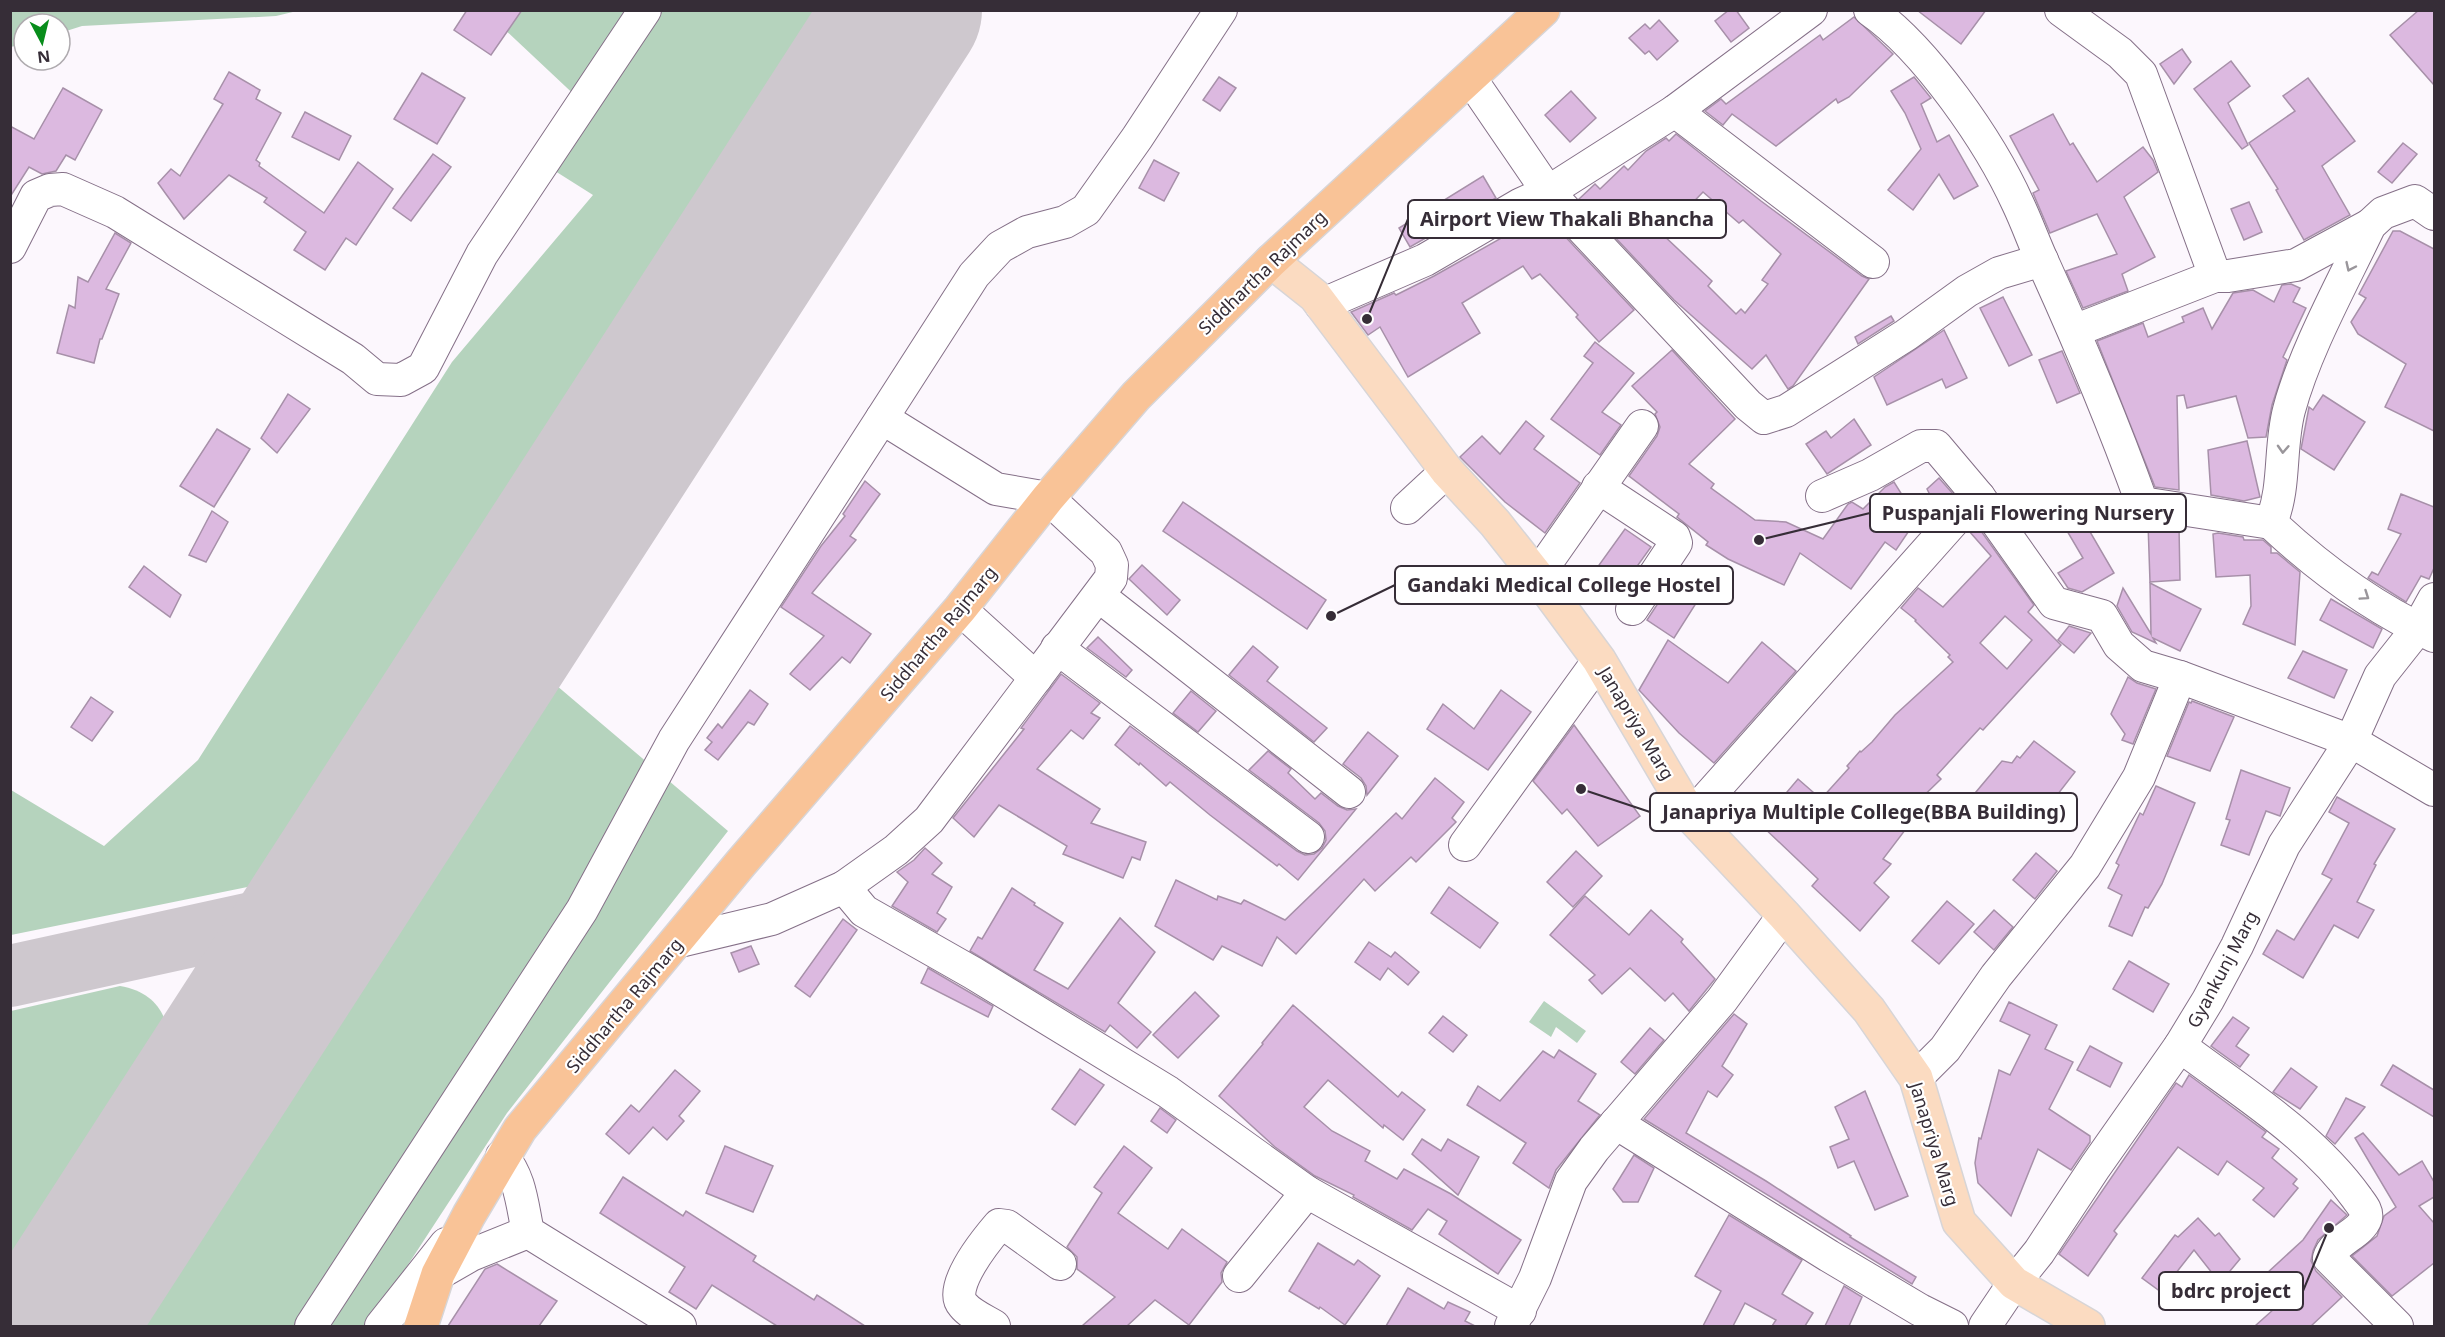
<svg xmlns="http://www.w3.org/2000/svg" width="2445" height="1337" viewBox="0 0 2445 1337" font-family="'Noto Sans',sans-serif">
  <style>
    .green { fill: #b5d3bd }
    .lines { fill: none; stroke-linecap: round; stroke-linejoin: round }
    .taxiway { stroke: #cec8ce; stroke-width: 62 }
    .runway { stroke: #cec8ce; stroke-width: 154 }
    .building { fill: #dcb9e0; stroke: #a790a9; stroke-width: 1.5; fill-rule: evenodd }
    .minor-casing { stroke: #857088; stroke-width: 34 }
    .major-casing { stroke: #d7d5d7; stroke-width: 36 }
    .highway-casing { stroke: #d7d5d7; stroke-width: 36 }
    .minor { stroke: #fff; stroke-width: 32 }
    .major { stroke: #fbdbc1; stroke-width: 33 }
    .highway { stroke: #f9c397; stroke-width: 33 }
    .oneway { stroke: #9a969b }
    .labels { text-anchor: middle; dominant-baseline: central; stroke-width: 4.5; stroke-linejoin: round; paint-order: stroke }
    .street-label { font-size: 18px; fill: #362d37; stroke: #fff }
    .leader { fill: none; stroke: #362d37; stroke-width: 2 }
    .callout-dot { fill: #362d37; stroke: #fff; stroke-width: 2 }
    .callout { fill: #fff; stroke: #362d37; stroke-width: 2 }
    .callout-label { font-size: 20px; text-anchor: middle; font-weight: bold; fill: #362d37 }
  </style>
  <rect width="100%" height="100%" fill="#fcf7fd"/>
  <g class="green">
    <polygon points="11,10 297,10 297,11 276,16 82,26 60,33 60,24 24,24 24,43 11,47"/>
    <polygon points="485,11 835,11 262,884 11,935 11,790 104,846 198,760 452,362 593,195 555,171 582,102"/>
    <polygon points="543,674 728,831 507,1113 368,1326 122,1326"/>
    <path d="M120,986c36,6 50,31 50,64l-159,247v-286z"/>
    <polygon points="1544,1001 1586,1031 1577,1043 1556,1027 1551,1037 1529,1022"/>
  </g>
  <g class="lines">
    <polyline class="taxiway" points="10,976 252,923 310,903 345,879"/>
    <polyline class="runway" points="55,1326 905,10"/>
  </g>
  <g class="building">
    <polygon points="467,10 522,10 491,55 454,30"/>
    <polygon points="1729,10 1736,10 1749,28 1731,42 1715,21"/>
    <polygon points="1917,10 1986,10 1961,44"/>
    <polygon points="2419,10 2434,10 2434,85 2390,35"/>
    <polygon points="1854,17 1893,54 1849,97 1838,103 1836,99 1776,146 1732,114 1723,125 1705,111 1721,99 1726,104 1820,35 1823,40"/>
    <polygon points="1659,20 1678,41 1657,60 1649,51 1645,54 1629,38 1645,24 1650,29"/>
    <polygon points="2182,49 2191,62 2174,84 2160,64"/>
    <polygon points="2231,61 2250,86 2228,103 2248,145 2242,149 2194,89"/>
    <polygon points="229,72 260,90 256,99 281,113 256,160 260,163 259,166 324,213 358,162 393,189 356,245 346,238 325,270 294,250 306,232 264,202 267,198 229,175 184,219 158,183 171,169 180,176 223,104 214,99"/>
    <polygon points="422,73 465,98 437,144 394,119"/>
    <polygon points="1219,77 1236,88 1220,111 1203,100"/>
    <polygon points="1914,77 1931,98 1921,104 1937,142 1949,135 1978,186 1954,199 1939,174 1913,210 1888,190 1921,149 1905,113 1891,91"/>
    <polygon points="2308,78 2355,141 2322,166 2350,215 2304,240 2276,190 2278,189 2249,143 2295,111 2283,96"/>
    <polygon points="63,88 102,110 75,160 66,155 56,171 42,174 29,167 10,197 10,126 34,139"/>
    <polygon points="1571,91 1596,118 1570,142 1545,115"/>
    <polygon points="305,112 351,136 339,160 292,137"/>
    <polygon points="2053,114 2070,145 2073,143 2097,182 2143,147 2153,160 2158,172 2124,197 2155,257 2122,274 2128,291 2083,308 2066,271 2117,254 2097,214 2050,233 2033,193 2039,190 2010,136"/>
    <path d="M1676,134l85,67 101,75 7,3 -76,107 -5,3 -22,-34 -14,14 -78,-69 -95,-101 16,-15 5,5 24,-23 4,4 18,-19 20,-13 3,3zM1703,192l36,31 4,-3 38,34 -19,26 6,4 -23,29 -4,-4 -5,5 -28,-28 4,-5 -68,-64 13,-15 21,16z"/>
    <polygon points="2403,143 2417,154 2392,183 2378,172"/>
    <polygon points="433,154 451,167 411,221 393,208"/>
    <polygon points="1154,160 1179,173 1164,201 1139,188"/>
    <polygon points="1483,176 1496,198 1410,247 1399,228"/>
    <polygon points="2249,202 2262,232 2244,240 2231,209"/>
    <polygon points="1544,214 1634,310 1599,342 1576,317 1578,315 1540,274 1532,279 1523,266 1462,303 1480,333 1408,377 1380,327 1368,335 1351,312 1394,293 1396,295 1434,276"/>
    <polygon points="2393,231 2400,231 2434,249 2434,431 2385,407 2406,364 2358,334 2351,322 2366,298 2359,294"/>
    <polygon points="115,233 131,243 106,289 119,294 102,339 100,339 94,363 57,353 69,305 75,308 78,277 88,282"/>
    <polygon points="2291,284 2300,288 2293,302 2306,308 2283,357 2287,360 2272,405 2266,437 2248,438 2236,396 2187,408 2184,395 2177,396 2179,490 2155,487 2097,341 2143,323 2148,337 2184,322 2182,317 2203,308 2212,329 2233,293 2253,290 2274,302 2282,285"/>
    <polygon points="2003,297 2032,355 2009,366 1980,308"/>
    <polygon points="1891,316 1894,321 1858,344 1855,337"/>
    <polygon points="1944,330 1967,378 1946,388 1942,379 1887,405 1874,377"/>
    <polygon points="1595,342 1634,373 1602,412 1621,425 1600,455 1551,419 1593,363 1584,356"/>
    <polygon points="1672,350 1735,419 1689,464 1714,484 1711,488 1755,520 1786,522 1823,539 1848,504 1852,502 1863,509 1885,487 1894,482 1917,519 1896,550 1885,542 1851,589 1800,553 1784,585 1728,559 1706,545 1708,542 1677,517 1679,514 1629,476 1657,436 1660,427 1655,414 1657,412 1632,386"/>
    <polygon points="2062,351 2080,393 2057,403 2039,360"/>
    <polygon points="288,394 310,409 277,453 261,438"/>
    <polygon points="2323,395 2365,422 2334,470 2301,449 2309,407 2313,410"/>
    <polygon points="1854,419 1871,445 1827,474 1806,444 1826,431 1831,438"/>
    <polygon points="1526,421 1544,436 1534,449 1580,483 1545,533 1505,502 1460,457 1482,436 1500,454"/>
    <polygon points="217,429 250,449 214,507 180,486"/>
    <polygon points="2247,441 2260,497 2244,501 2211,495 2208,450"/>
    <polygon points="1939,478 1954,495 1938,511 1927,489"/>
    <polygon points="865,481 880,494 850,536 856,540 812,593 871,634 850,663 842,657 810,690 790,674 824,636 781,607 821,546 845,516 843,514"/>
    <polygon points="2401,494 2434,507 2434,568 2429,579 2421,576 2406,602 2368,578 2372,572 2378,575 2401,534 2388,529"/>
    <polygon points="1183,502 1326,600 1307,629 1163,531"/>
    <polygon points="2088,502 2097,518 2086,525 2114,573 2082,592 2068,588 2058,573 2083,558 2060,519"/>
    <polygon points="212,511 228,522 206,562 189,555"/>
    <polygon points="2148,523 2179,527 2180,580 2150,582"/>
    <path d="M1976,524l58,81 -6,7 33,33 -78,85 -3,-2 -43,47 4,4 -37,36 8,6 -29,38 8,5 -17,19 15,14 -29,34 -48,-45 6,-7 -58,-55 38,-45 23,20 28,-31 -2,-2 13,-15 1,1 11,-10 23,-27 58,-53 -5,-5 2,-2 -35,-34 1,-1 -15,-12 17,-20 25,19 48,-51 -22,-25zM2005,616l27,24 -25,29 -27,-26z"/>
    <polygon points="1625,529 1651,547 1615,597 1589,579"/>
    <polygon points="2218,533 2243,537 2244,540 2263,540 2271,547 2271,553 2277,553 2300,572 2295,645 2243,624 2251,606 2250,575 2216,577 2213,534"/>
    <polygon points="1142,565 1180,600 1167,615 1129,579"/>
    <polygon points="144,566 181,595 170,617 129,587"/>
    <polygon points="2150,583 2201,609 2180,651 2153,638 2156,643 2132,632 2117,606 2123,588 2151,634"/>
    <polygon points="1684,586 1700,597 1674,638 1647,620 1668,588 1679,595"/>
    <polygon points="2331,599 2382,629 2373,648 2320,620"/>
    <polygon points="2069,626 2091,633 2074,653 2058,640"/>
    <polygon points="1098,637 1132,670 1126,677 1087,648"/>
    <polygon points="1668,640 1728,683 1762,642 1796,671 1714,763 1679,733 1639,690"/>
    <polygon points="1253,646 1278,667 1267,681 1327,728 1314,742 1229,675"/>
    <polygon points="2303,651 2347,670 2334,698 2288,678"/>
    <polygon points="1061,674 1100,703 1091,713 1100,718 1083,739 1071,730 1037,769 1100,809 1091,823 1146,842 1140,860 1132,857 1123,878 1063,854 1067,846 999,805 974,837 953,818 1024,729 1021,728"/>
    <polygon points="2128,677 2137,683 2156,689 2133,744 2122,740 2125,734 2111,714"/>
    <polygon points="750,690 768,704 754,725 748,722 718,760 705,750 712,742 707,738 718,724 722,728"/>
    <polygon points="1501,690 1531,712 1488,770 1427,729 1443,704 1474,729"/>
    <polygon points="1191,691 1216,711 1198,732 1173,713"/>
    <polygon points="91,697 113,712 92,741 71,727"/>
    <polygon points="2192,701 2234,717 2210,771 2167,756 2189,702 2191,703"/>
    <polygon points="1574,725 1640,816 1598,846 1567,809 1562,814 1533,781"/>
    <polygon points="1130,726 1297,851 1305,855 1314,854 1322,848 1326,840 1325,831 1319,823 1249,770 1268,751 1291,769 1288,773 1315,799 1321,793 1338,806 1347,810 1356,809 1298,880 1279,864 1277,866 1210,815 1170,782 1166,786 1140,763 1139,765 1115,745"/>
    <polygon points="1368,732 1398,756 1367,795 1366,786 1361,778 1343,764"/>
    <polygon points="2034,741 2075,772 2054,799 2063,805 2048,825 2010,798 2000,811 1976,792 2002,761 2012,763 2017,756 2020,758"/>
    <polygon points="2241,770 2290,788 2280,816 2266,811 2249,855 2221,845 2230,820 2226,819"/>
    <polygon points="1435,778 1464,802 1452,818 1456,822 1416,862 1411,857 1375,891 1364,879 1296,954 1277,937 1262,966 1222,946 1213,960 1155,926 1176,880 1217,900 1218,896 1241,904 1244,900 1285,920 1396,813 1402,819"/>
    <polygon points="2156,786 2195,803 2162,884 2148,908 2145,907 2132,936 2109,926 2122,895 2108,888 2119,865 2116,863 2140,813 2143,815"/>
    <polygon points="2337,797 2395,829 2374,864 2376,865 2357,902 2374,910 2358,938 2334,925 2303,978 2263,954 2277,930 2294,940 2332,879 2322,874 2349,823 2329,812"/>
    <polygon points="925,848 942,863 932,874 952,887 937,913 946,919 937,932 892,906 908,882 897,872 914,860"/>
    <polygon points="1576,851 1602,876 1573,907 1547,882"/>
    <polygon points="2036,853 2057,871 2035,899 2013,880"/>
    <polygon points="1449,887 1498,923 1480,948 1431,913"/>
    <polygon points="1012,888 1035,903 1034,905 1063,923 1034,970 1068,989 1120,918 1155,952 1118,1003 1151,1032 1137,1048 1110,1025 1105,1032 970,951 978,937 982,939"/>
    <polygon points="1585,896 1629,935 1651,910 1683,939 1681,942 1715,979 1689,1011 1673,993 1665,1001 1630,968 1602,994 1589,980 1595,975 1550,935"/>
    <polygon points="1947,901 1974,924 1939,964 1912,941"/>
    <polygon points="1994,910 2013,927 1994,950 1974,932"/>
    <polygon points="843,919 857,930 810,997 795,986"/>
    <polygon points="1369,942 1391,957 1395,952 1419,972 1408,985 1388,968 1380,980 1355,962"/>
    <polygon points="751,946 759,964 739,972 731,953"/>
    <polygon points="2129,961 2169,984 2153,1012 2113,989"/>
    <polygon points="928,968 993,1006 988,1017 921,983"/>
    <polygon points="1195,992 1219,1016 1178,1058 1153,1035"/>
    <polygon points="2009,1002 2057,1025 2045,1049 2073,1062 2049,1109 2090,1136 2090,1142 2071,1170 2038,1149 2011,1216 1978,1183 1975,1163 1979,1138 1981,1139 1999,1070 2010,1075 2030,1035 2000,1021"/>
    <polygon points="1293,1005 1398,1097 1402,1092 1425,1110 1403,1140 1384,1125 1383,1128 1328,1080 1304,1107 1332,1131 1370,1151 1365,1161 1397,1179 1404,1169 1451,1194 1521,1240 1498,1274 1439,1234 1447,1221 1428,1209 1412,1230 1353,1197 1354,1195 1315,1176 1275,1147 1219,1096 1263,1044 1262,1043"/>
    <polygon points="1734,1014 1747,1024 1722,1066 1733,1075 1717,1097 1708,1091 1686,1133 1766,1181 1851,1236 1850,1237 1916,1277 1912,1284 1644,1119"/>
    <polygon points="1443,1016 1467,1035 1453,1052 1429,1033"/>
    <polygon points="2233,1017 2249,1028 2236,1046 2249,1055 2240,1067 2211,1046"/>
    <polygon points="1650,1028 1664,1040 1635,1074 1621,1062"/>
    <polygon points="2090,1046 2122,1063 2110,1087 2077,1070"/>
    <polygon points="1559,1050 1596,1074 1578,1101 1600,1115 1556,1170 1549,1188 1513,1163 1526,1143 1467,1105 1478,1086 1500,1101 1543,1051 1554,1058"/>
    <polygon points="2393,1065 2434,1090 2434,1117 2381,1085"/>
    <polygon points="2291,1068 2317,1087 2300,1109 2273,1092"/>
    <polygon points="1080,1069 1104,1085 1075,1125 1052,1109"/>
    <polygon points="675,1070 700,1091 679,1116 684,1121 667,1140 653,1127 629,1154 606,1134 631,1105 639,1112"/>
    <polygon points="2189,1075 2266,1132 2262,1137 2279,1149 2272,1158 2297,1179 2293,1184 2298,1188 2274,1217 2253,1200 2264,1188 2227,1161 2218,1175 2178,1147 2114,1231 2117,1234 2088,1276 2059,1254 2176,1083 2182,1087"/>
    <polygon points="1865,1091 1908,1196 1875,1210 1854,1161 1838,1168 1830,1147 1849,1139 1835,1107"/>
    <polygon points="2346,1098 2365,1107 2335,1144 2326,1136"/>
    <polygon points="1160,1108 1176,1120 1167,1133 1151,1121"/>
    <polygon points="2363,1133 2399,1175 2422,1161 2434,1182 2434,1197 2419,1206 2434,1223 2434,1263 2392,1296 2352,1256 2377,1236 2384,1216 2396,1207 2355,1138"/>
    <polygon points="1422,1139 1441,1151 1448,1139 1479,1157 1458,1195 1412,1154"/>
    <polygon points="725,1146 773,1166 753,1212 706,1193"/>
    <polygon points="1124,1146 1152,1168 1118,1213 1168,1249 1182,1229 1227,1262 1221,1273 1222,1282 1189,1325 1155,1300 1127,1326 1082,1326 1115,1297 1077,1269 1077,1257 1067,1247 1102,1193 1094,1187"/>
    <polygon points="1634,1155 1654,1168 1638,1202 1623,1202 1613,1189"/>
    <polygon points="623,1177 683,1216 686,1211 756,1256 753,1261 814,1300 817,1295 865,1326 777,1326 712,1285 696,1309 669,1292 685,1267 600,1213"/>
    <polygon points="2331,1200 2347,1215 2318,1240 2313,1251 2311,1261 2316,1271 2342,1297 2311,1326 2255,1326 2274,1309 2253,1286 2303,1240"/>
    <polygon points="1729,1215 1802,1260 1782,1294 1813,1313 1805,1326 1772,1326 1776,1320 1745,1303 1733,1326 1703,1326 1721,1291 1695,1276"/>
    <polygon points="2198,1218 2215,1236 2219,1233 2240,1259 2220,1283 2194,1250 2161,1292 2142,1278 2175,1235 2178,1237"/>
    <polygon points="1318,1243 1354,1265 1358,1260 1380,1276 1345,1325 1320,1307 1319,1309 1289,1291"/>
    <polygon points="497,1264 557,1301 539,1326 448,1326 485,1269"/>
    <polygon points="1844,1286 1862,1297 1849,1326 1825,1326"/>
    <polygon points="1408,1288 1444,1309 1448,1302 1470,1312 1465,1321 1475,1326 1386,1326"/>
  </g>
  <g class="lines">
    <defs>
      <g id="minor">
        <path d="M1870,10c56,39 120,132 148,194 10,21 17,42 27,63 35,77 68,156 97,236l129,20"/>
        <polyline points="2061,10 2120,53 2141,74 2215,276 2228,276 2296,265 2370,225"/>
        <polyline points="1470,78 1548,192 1748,405 1764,418 1786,411 1906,335 1967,291 1999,273 2042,260"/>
        <polyline points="1675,111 1873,262"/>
        <path d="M2434,214l-19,-13 -32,12 -13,12c-27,57 -65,125 -81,185 -10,38 -3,76 -18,113 48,45 104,86 163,113"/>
        <polyline points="10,247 36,196 50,190 63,189 115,212 353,359 377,379 401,380 423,368 482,254 645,10"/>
        <polyline points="1321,305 1425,260 1521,204 1548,192 1675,111 1811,10"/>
        <polyline points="2074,331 2215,276"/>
        <polyline points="882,418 974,275 1000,247 1027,232 1065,222 1086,210 1137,138 1221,10"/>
        <polyline points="1598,487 1674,537 1676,543 1632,609"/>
        <polyline points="1822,496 1870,475 1921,446 1936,446 1979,497 2054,603 2102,616 2119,645 2143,666 2180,677"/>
        <polyline points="1407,508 1447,471"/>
        <polyline points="1537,576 1642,426"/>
        <polyline points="1099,596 1349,792"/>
        <polyline points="960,609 1036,678"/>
        <polyline points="1057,648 1308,837"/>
        <polyline points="1691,816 1957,517 1979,497"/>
        <polyline points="1465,845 1599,660"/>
        <polyline points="844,887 864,911 973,973 1168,1092 1307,1192 1520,1311"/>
        <path d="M2180,1046c61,46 132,89 177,152 4,6 11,13 9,20 -5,16 -32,22 -37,40l68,68"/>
        <polyline points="1916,1078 1945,1049 1996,976 2085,866 2139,777 2180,677 2351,741 2434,790"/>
        <polyline points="1616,1123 1829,1256 1920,1310 1952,1326"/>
        <path d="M502,1156c19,22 20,49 26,76l152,94"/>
        <polyline points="438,1274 471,1255 528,1232"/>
        <polyline points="1239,1276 1307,1192"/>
        <polyline points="311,1326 582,910 674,740 882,418 996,489 1048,498 1106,552 1112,565 1111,578 929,820 896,850 844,887 772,919 676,942"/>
        <polyline points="381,1326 446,1244"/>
        <path d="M994,1326c-10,-6 -24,-12 -31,-21 -16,-17 24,-66 36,-80l8,1 53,38"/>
        <polyline points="1511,1326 1535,1278 1571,1181 1594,1149 1722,1000 1784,915"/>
        <polyline points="1985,1326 2014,1283 2039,1252 2095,1167 2180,1046 2208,1000 2237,946 2284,845 2351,741 2380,676 2418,628 2434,599"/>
      </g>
      <polyline id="major" points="1271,261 1315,296 1447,471 1495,523 1537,576 1599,660 1691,816 1784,915 1869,1010 1916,1078 1959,1222 2014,1283 2088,1326"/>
      <polyline id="highway" points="421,1326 438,1274 469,1215 520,1129 741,863 960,609 1048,498 1136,396 1271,261 1543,10"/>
    </defs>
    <use href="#minor" class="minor-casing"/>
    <use href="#major" class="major-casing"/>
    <use href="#highway" class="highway-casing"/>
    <use href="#minor" class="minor"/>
    <use href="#major" class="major"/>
    <use href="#highway" class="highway"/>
  </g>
  <defs><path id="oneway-chevron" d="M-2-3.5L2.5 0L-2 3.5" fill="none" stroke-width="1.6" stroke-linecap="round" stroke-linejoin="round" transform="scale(1.5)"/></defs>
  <g class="oneway">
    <use href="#oneway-chevron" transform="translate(2350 267) rotate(115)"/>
    <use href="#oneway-chevron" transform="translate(2283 449) rotate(93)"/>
    <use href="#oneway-chevron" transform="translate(2365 596) rotate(34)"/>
  </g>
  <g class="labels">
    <g class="street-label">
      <text transform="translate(1262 272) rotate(-44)">Siddhartha Rajmarg</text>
      <text transform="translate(938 633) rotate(-50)">Siddhartha Rajmarg</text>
      <text transform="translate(1637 723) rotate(59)">Janapriya Marg</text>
      <text transform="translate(2222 969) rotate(-62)">Gyankunj Marg</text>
      <text transform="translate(624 1005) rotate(-50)">Siddhartha Rajmarg</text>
      <text transform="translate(1935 1144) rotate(73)">Janapriya Marg</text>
    </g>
  </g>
  <path class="leader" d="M1367 319L1408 219M1759 540L1870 513M1331 616L1395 585M1581 789L1650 812M2329 1228L2303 1291"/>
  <g class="callout-dot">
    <circle cx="1367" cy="319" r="6"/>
    <circle cx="1759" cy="540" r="6"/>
    <circle cx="1331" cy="616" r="6"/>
    <circle cx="1581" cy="789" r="6"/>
    <circle cx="2329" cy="1228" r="6"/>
  </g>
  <g class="callout">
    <rect x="1408" y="200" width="318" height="38" rx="6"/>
    <rect x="1870" y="494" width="316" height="38" rx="6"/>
    <rect x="1395" y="566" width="338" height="38" rx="6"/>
    <rect x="1650" y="793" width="427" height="38" rx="6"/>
    <rect x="2159" y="1272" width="144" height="38" rx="6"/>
  </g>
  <g class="callout-label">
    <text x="1567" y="226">Airport View Thakali Bhancha</text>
    <text x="2028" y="520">Puspanjali Flowering Nursery</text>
    <text x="1564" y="592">Gandaki Medical College Hostel</text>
    <text x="1864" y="819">Janapriya Multiple College(BBA Building)</text>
    <text x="2231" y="1298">bdrc project</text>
  </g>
  <rect width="2445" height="1337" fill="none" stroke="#362d37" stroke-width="24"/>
  <g transform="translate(42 42) rotate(173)"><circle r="28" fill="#ffffff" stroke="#afabaf" stroke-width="1.5"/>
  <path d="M0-4.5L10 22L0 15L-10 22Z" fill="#088d1b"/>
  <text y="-9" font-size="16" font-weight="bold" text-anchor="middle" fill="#362d37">N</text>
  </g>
</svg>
